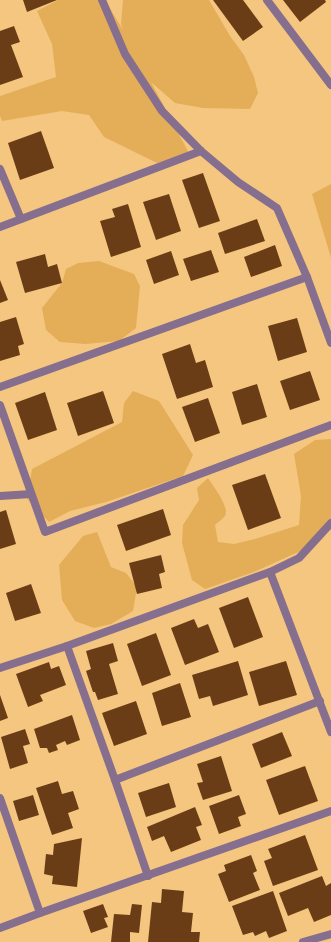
<svg xmlns="http://www.w3.org/2000/svg" width="331" height="942" viewBox="0 0 331 942" font-family="Literata,serif">
  <style>
    .green { fill: #e4ae58 }
    .building { fill: #6b3d16 }
    .lines { fill: none; stroke-linecap: round; stroke-linejoin: round }
    .minor { stroke: #866f8e; stroke-width: 8 }
  </style>
  <rect width="100%" height="100%" fill="#f5c67f"/>
  <g class="green">
    <polygon points="58,0 105,0 123,30 121,24 123,0 209,0 230,36 244,55 254,77 258,93 250,109 203,108 175,103 151,82 190,155 157,163 104,137 89,115 62,111 2,121 0,116 0,96 56,77 52,44 37,11"/>
    <polygon points="331,184 331,258 312,194"/>
    <polygon points="99,261 134,274 140,286 136,328 119,341 85,344 60,342 46,330 42,308 62,283 66,269 78,263"/>
    <polygon points="133,391 159,401 193,455 183,476 106,502 70,511 49,522 27,499 32,469 122,422 124,403"/>
    <path d="M331,439v80l-15,25 -62,28 -49,17 -13,-9 -10,-37 1,-18 16,-25 -2,-12 11,-10c5,8 22,29 17,38 -2,3 -7,6 -10,9l3,17 16,2 21,-5 44,-14 2,-29 -7,-42 21,-14z"/>
    <polygon points="97,532 111,567 126,573 137,587 133,611 111,624 94,628 75,621 62,600 59,565 83,536"/>
  </g>
  <g class="building">
    <polygon points="23,0 57,0 27,12"/>
    <polygon points="213,0 243,0 263,27 243,41"/>
    <polygon points="283,0 325,0 326,2 300,22"/>
    <polygon points="14,26 20,42 11,45 23,77 0,85 0,31"/>
    <polygon points="41,131 54,168 20,180 8,143"/>
    <polygon points="203,173 220,221 199,228 182,180"/>
    <polygon points="169,194 181,231 156,240 143,202"/>
    <polygon points="128,204 141,247 111,257 100,221 115,217 112,209"/>
    <polygon points="257,219 265,241 225,254 218,233"/>
    <polygon points="275,245 282,266 251,277 244,257"/>
    <polygon points="211,250 219,272 191,281 183,259"/>
    <polygon points="171,251 179,275 154,284 146,260"/>
    <polygon points="45,254 48,267 57,264 62,283 25,293 16,262"/>
    <polygon points="0,280 8,300 0,303"/>
    <polygon points="16,317 24,344 18,346 20,355 0,361 0,322"/>
    <polygon points="297,318 307,352 278,361 268,326"/>
    <polygon points="190,344 196,363 205,360 213,387 177,399 162,354"/>
    <polygon points="310,371 320,400 290,410 280,381"/>
    <polygon points="257,384 267,417 242,425 232,392"/>
    <polygon points="103,391 114,423 78,436 67,403"/>
    <polygon points="45,392 57,430 28,440 15,403"/>
    <polygon points="208,398 220,433 195,442 182,407"/>
    <polygon points="265,474 281,518 248,530 232,485"/>
    <polygon points="163,509 171,535 126,551 117,525"/>
    <polygon points="6,510 16,544 0,549 0,512"/>
    <polygon points="161,555 165,572 159,574 162,588 137,594 129,563"/>
    <polygon points="31,584 41,613 15,621 6,593"/>
    <polygon points="248,597 263,637 234,648 219,608"/>
    <polygon points="194,619 198,628 208,624 219,652 185,665 171,628"/>
    <polygon points="156,633 171,675 142,686 127,644"/>
    <polygon points="113,643 118,661 109,664 118,694 98,700 95,692 93,692 86,671 91,669 86,651"/>
    <polygon points="238,661 248,695 213,706 210,696 199,699 192,675"/>
    <polygon points="286,661 297,695 259,706 249,672"/>
    <polygon points="49,662 51,669 59,666 66,685 40,695 43,701 28,707 16,674"/>
    <polygon points="180,683 191,717 162,726 152,693"/>
    <polygon points="0,695 8,718 0,721"/>
    <polygon points="136,701 147,734 114,746 102,713"/>
    <polygon points="72,715 80,740 67,745 65,741 56,745 58,750 49,753 47,748 40,748 34,729"/>
    <polygon points="25,729 30,744 23,746 28,763 10,769 1,737"/>
    <polygon points="282,732 292,756 261,768 252,744"/>
    <polygon points="221,756 232,791 203,800 197,783 203,782 197,764"/>
    <polygon points="305,766 318,801 279,815 266,780"/>
    <polygon points="58,781 62,794 73,791 79,809 68,813 73,828 52,835 36,788"/>
    <polygon points="169,783 176,807 146,817 138,793"/>
    <polygon points="33,795 39,815 19,821 13,801"/>
    <polygon points="239,795 246,814 238,817 241,826 219,834 209,806"/>
    <polygon points="195,807 202,825 196,827 201,840 171,852 164,836 152,841 147,827"/>
    <polygon points="305,835 318,870 273,886 264,861 272,858 268,849"/>
    <polygon points="82,838 77,887 52,884 53,876 44,874 46,854 53,855 54,844"/>
    <polygon points="251,855 257,871 253,873 260,890 229,902 218,874 226,871 224,865"/>
    <polygon points="322,876 326,886 331,883 331,915 314,922 308,908 288,916 279,893"/>
    <polygon points="162,889 184,891 182,912 193,913 191,932 200,932 199,942 148,942 152,902 161,903"/>
    <polygon points="273,891 287,931 269,938 266,931 255,936 253,932 243,935 232,906"/>
    <polygon points="103,904 108,917 104,918 108,927 91,933 83,911"/>
    <polygon points="132,904 142,905 139,933 130,932 130,942 111,942 114,914 130,915"/>
  </g>
  <g class="lines">
    <g class="minor">
      <polyline points="102,0 125,54 162,111 201,151 238,182 277,208 307,277 331,343"/>
      <polyline points="267,0 331,85"/>
      <polyline points="0,169 21,219"/>
      <polyline points="0,227 201,151"/>
      <polyline points="0,387 307,277"/>
      <polyline points="0,405 45,532 331,425"/>
      <polyline points="0,496 31,494"/>
      <polyline points="331,523 299,558 270,572 331,732"/>
      <polyline points="67,646 115,780 148,876"/>
      <polyline points="0,668 67,646 270,572"/>
      <polyline points="115,780 320,701"/>
      <polyline points="0,798 40,913"/>
      <polyline points="0,928 40,913 331,811"/>
      <polyline points="303,942 331,934"/>
    </g>
  </g>
</svg>
